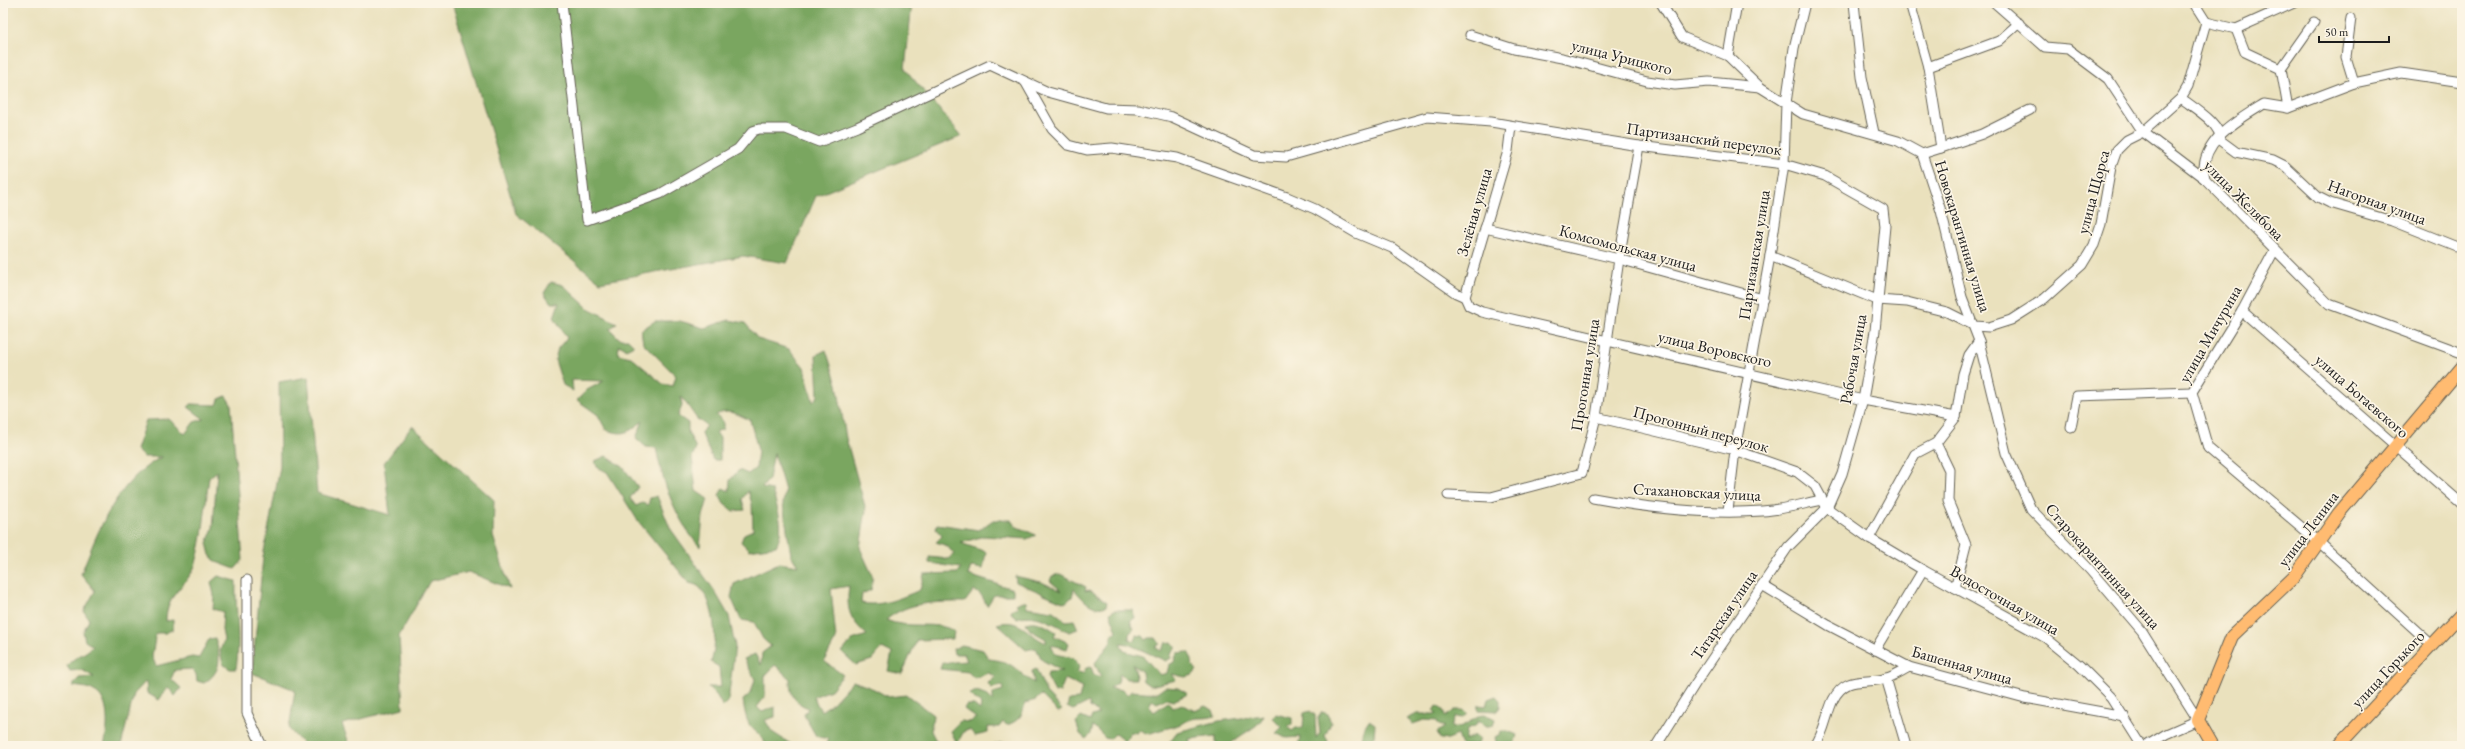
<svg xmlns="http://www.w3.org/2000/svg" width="2465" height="749" viewBox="0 0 2465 749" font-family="'EB Garamond',serif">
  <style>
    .forest { fill: #7aa660; stroke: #4b613e }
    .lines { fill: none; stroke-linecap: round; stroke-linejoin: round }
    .minor-casing { stroke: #646154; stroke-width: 11 }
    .major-casing { stroke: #646154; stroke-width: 14 }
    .minor { stroke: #fff; stroke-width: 9 }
    .major { stroke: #ffbb71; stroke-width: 12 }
    .labels { text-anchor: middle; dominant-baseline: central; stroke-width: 3.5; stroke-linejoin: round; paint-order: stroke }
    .street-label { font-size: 16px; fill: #1c1c1c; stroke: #fcf5e5 }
  </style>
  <rect width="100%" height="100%" fill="#fcf5e5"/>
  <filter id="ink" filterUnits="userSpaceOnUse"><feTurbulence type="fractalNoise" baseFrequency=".025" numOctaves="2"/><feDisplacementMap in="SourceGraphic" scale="8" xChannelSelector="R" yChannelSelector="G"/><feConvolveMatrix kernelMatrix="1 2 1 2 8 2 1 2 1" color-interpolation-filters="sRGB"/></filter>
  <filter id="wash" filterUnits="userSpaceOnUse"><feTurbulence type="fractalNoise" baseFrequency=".012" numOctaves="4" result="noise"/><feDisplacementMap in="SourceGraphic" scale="16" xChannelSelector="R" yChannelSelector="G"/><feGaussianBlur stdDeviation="0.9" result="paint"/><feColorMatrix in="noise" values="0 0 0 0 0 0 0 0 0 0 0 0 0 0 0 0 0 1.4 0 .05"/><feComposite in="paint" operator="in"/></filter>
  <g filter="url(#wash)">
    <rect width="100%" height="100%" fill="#eae1bd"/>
    <g class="forest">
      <polygon points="452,3 912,3 905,69 962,136 816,196 787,263 743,256 600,282 516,214"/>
      <path d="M551,282l12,3 25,23 29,15 -7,6 10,10h8l6,6 -8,4 -7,-4 -1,9 13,3 32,27 10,2 3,-10 -33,-33 -2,-13 14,-9h25l24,7 25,-8 16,3 13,16 31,10 15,18 9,35 5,-6 -2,-41 10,-5 11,34 9,54 20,72 -6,38 13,29 -2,13 -9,4 -1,9c22,4 39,-5 59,-13l4,-16 34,-1 3,-5 -32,-5v-6l19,2 6,-5 -7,-8 -11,-4 6,-6 -6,-7 1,-5 42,6 14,-10h18l4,6 21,9 -9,4 -43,-3 -23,7 25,9 -3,17 -12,-2 -3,8 45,14v6h-19l-7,11 -5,-10 -8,-6 -9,12c-28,0 -57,-1 -79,18 22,10 51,0 68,11l-1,8 -36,1 -15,34 -14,-3 4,-18 -10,-5 -10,12 -16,5 -14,-13 10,-12 15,-5c-18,-16 -21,-26 -18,-49l-18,3 5,50 -12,22 19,14 -12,15 -18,7 8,14 12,-8 20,-22 21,8 14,8 19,-2 26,20 -2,16 7,14 -113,1 3,-7 -12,-3 -12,-21 4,-7c-14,-6 -18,-13 -18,-29l-15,-14 -10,11v21l-8,10 5,5 13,-5v10l-10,3 7,12 22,14h9h-37c-6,-16 -6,-9 -15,-19 -5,-6 -7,-19 -8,-27l8,-7 4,-14 -11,-20 11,-5 6,11 1,-12 9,-7 -8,-7 -9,-17 -13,-2 -10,-23 3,-13 45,-21 19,3 -7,-11 -8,-51 2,-13 -11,-38 -5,26 -7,9 10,2c5,18 14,38 4,56l-27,4 -8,-8 3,-8 9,-4 -1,-26 -4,-13 -6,8 3,11 -12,1 -9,-7 -5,-9 4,-7 6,3 1,-11 9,-10 9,4 8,-6 2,-18 -8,-30c-12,-5 -21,-12 -34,-5l7,6v8l-7,3 4,6v22h-7l-12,-28 6,-6 -10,-7 -16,-23 1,10 -4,10 10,7v9l8,16 -4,9 4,34 12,8 -5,17 -3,31c-24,-27 -37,-63 -44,-99l-10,-1 -10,-9 7,-17c-16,12 -17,15 -37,9l-8,-15 -21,-15 10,-10 17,-9 -32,-1 1,11 -10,-6 -8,-25 3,-12 9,-10 -13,-21 5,-14h-8l-7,-10z"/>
      <polygon points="308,377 317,493 390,515 384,463 412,426 494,500 493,536 510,589 469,572 430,581 399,636 403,708 342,724 350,746 305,746 289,729 295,690 252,673 263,557 280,467 279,382"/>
      <path d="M226,396l5,8 12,156 -8,9 -19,-7 -6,-7 -3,-12 6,-15 4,-57 -8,7c-4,28 -5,58 -13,85 -8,24 -30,29 -30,58l7,-1v9l-7,4h-10l-4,23 4,10 36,-9 7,1 10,-19 6,-1c6,19 7,34 -11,45l-7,-2 -1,-7 -4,-5 -17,1 -4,9 10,9 -6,8 -7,-9 -9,13 -12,-7 -1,-12 -12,13 -13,52h-17c4,-15 7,-47 -10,-55 -6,-4 -16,-4 -22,-5l7,-8 15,-1 -12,-7 -12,1 -3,-5c8,-11 17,-10 26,-20l-8,-5 -2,-9 6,-12 -5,-9 11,-20 -14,-17c17,-44 37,-95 81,-117h-18l-8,-7 10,-30 23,-1 16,15 9,-12 10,-3 -16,-12 3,-3 26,1 2,-6z"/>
      <path d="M606,456l17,11 15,20 -8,11 6,8 6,-3 6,2 2,-7 7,-2 13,32 44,62 15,26 6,30 -7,56 -5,5 -6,-11 -9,-9h13l-2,-20 -8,-5c7,-18 4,-60 -11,-74 -2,-3 -7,-4 -11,-5l-51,-62 -31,-49 -10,-5 -2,-6z"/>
      <path d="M1060,574l26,13 -1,4 5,-1 17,12 -1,4c-14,6 -24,-8 -32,-17l-2,8 -7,6 -49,-21 -1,-6 26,6 21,9 -12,-10 2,-5z"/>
      <path d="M218,576l18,5c-1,30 5,58 0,88h-6l-7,-5 -3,-13 4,-11 -2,-10 1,-18 -10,-3 1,-14 -3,-13z"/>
      <path d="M1022,601l4,1 1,5 26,4 13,10 8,-1 4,9 -9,3c-16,-9 -34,-20 -52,-14l-6,-5 1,-4 6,-2 -2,-3z"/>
      <path d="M1114,610h18l3,8 -5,3 4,8 -5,5v5l6,2 1,-6 7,1 3,4 3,-2h7l4,6 -5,3 6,4 5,-8 6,-1 4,5 -5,6v5l-5,3 -38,-17 -8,-1 4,8 19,5 17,19 7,-2 2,-8 5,-3 3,-9 11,-1 4,7 -1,5 6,6 -4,5 -8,2 -13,-3 4,6 -26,6 -7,-5 -1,-9 -10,-8 3,5 1,10h-10l-6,-6 -2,9 -8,6 13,2 5,5 3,-4 26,2 8,-6 13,1 10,6 -15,7 -7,-2 -9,4 -5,-3 -3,6 5,6 14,-10 4,6 10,-4 13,7 10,-5 8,4 2,6c-7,2 -11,2 -18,2 -9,1 -16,7 -25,9 -9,2 -15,4 -24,7l-8,-4 -3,3 -7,-1 -1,5 -5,4 -9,-7 -5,5 -5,-1 -12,-12 -2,8 -5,5 -6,-5 -4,-12 5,-5 9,4 2,-5 7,-2 -9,-7 -1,-5 -16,8 -6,-3 2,-7 10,-1 3,-12 -17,-8 -5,13h-5l-8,-15 1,-5 14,-1 -20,-11 -6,-12 -10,2 -29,-26c23,-7 31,11 49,19v-4l-16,-9 -4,-7c11,-4 20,3 30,9l-2,4 15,7 -2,6 -16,-4 4,9 18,4 7,8 -3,6 6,1 3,-5 5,-1 3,8 7,2 -6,-14 16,-21v-7l6,-4 -7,-18z"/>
      <path d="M962,645l21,5 6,9c27,3 25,11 45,24l-2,-12 4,-2 11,25 15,16 -4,2 -17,-17 -5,5 -11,3c-2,12 -6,18 -18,22l-4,-3 -4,5h-11v6l-13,3 -5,-6 -6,1 -7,13 -6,-13 9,-10 10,1 6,-4 -12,-9 2,-4h8l6,5 1,-6 -12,-10 8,-3 10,4 6,6v-8l10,-3 -1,-4 -11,2 -3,-5 8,-6 -7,-4 -15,5 -6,-6 -28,-3 2,-6 25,-2 -3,-7h-10l-1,-5z"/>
      <polygon points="1496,696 1500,700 1500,707 1497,711 1478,710 1478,705 1486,706 1488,699"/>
      <path d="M1437,706l6,4 2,7 10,-7h8l5,4 -5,4 -8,-1 -4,10c21,3 22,-21 44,-8l-2,7h-7l-8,-5 -3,5 -8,3 -2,11 10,-5 5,4 -2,5 -16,2 -4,-11 -10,4h-8l-3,-7 8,-5 -6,-2 -2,-4 -13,-1 -11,4 -6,-5 10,-5h20l-3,-3z"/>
      <polygon points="1310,711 1315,715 1316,738 1320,733 1318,718 1322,712 1328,714 1331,723 1325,736 1328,741 1326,746 1298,746 1300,737 1286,738 1276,733 1282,727 1273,718 1276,714 1292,718 1292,724 1288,727 1292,731 1296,728 1303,728 1304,713"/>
      <path d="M1264,715c-6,15 -25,18 -35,31h-13v-10l-27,3 2,7h-25l11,-14 42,-11z"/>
      <polygon points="1369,720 1375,724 1374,737 1369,746 1358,746 1365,726"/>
      <polygon points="1501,731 1508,731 1517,735 1514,742 1516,746 1497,746 1495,737 1500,735"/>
      <polygon points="1056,742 1059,746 989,746 1000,743"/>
    </g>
  </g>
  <g filter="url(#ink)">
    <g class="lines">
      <defs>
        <g id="minor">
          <polyline points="562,3 587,220 660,194 738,149 753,131 759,129 786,129 819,142 857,127 990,65 1048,92 1106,108 1138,109 1172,117 1254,155 1286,157 1427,117 1491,122 1639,146 1784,164 1825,176 1883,209 1885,226 1875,331 1863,400 1842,474 1827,508 1788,547 1695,684 1656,746"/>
          <polyline points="1661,3 1682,37 1728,56 1760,87"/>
          <polyline points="1854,3 1862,77 1874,133"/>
          <polyline points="1910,3 1928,67 1941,148 1922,154"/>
          <polyline points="1995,3 2045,47 2068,49 2108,79 2143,132 2205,179 2329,304 2462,353"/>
          <path d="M2194,3l12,19 -18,64 -7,12c14,11 39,24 40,43l15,11 37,8 12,6 33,31 12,6 62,18 70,28"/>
          <polyline points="2351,18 2346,57 2354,83"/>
          <polyline points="2206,22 2236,29 2294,3"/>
          <polyline points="2236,29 2245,52 2281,69"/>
          <polyline points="1470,35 1514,49 1562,58 1647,81 1675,85 1709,82 1760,87 1803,114 1898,141 1922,154"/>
          <polyline points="1728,56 1737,3"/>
          <polyline points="1928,67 1999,41 2019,23"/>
          <polyline points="1026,83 1052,129 1068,145 1087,150 1112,148 1177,158 1287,197 1315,209 1356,233 1392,248 1456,293 1465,297"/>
          <polyline points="2288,108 2281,69 2314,22"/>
          <polyline points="1511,126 1508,151 1465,297 1469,306 1482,312 1863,400 1956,417"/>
          <polyline points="1941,148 1982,134 2030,110"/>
          <polyline points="1922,154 1941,211 1962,297 1979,341 2006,453 2031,509 2090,570 2142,631 2198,720 2166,734 2146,746"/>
          <path d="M2205,179c-8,-37 33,-59 59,-75l24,4 66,-25 47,-10 61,9"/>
          <polyline points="1485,228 1619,259 1763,299"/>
          <polyline points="2274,251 2242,311 2192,392 2208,448 2319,542 2432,645"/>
          <polyline points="1770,256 1877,300 1907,302 1947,312 1975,326 1989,327 2011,320 2044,299 2082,265 2094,245 2101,224 2111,167 2117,150 2127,140 2143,132 2181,98"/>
          <polyline points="2242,311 2462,504"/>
          <polyline points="1596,417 1735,450 1797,472 1815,486 1827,508 1869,538 1923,570 2046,638 2079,665 2111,697 2142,746"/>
          <polyline points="2071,427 2077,396 2192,392"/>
          <polyline points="1936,443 1949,470 1948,501 1966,545 1955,588"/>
          <polyline points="1448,495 1491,497 1582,473 1596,417 1619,259 1639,146"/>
          <path d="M1593,498c54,10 114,17 169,13 20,-1 40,-7 60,-11"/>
          <polyline points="1728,511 1735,450 1770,256 1784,164 1786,103 1794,48 1805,3"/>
          <polyline points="1869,538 1915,454 1936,443 1956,417 1963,374 1969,355 1979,341"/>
          <polyline points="247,580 247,713 262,746"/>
          <polyline points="1762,585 1828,625 1909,667 2025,698 2124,716"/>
          <polyline points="1875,650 1923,570"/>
          <polyline points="1886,678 1906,746"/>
          <path d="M1815,746c10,-15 11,-31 18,-46 13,-26 33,-15 54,-22 7,-2 15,-7 22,-11"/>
        </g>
        <g id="major">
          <polyline points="2213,746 2198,720 2232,636 2294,577 2339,513 2462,367"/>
          <polyline points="2338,746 2462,613"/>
        </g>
      </defs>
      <use href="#minor" class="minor-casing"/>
      <use href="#major" class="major-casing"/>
      <use href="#minor" class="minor"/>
      <use href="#major" class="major"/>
    </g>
  </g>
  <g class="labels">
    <g class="street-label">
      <text transform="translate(1622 57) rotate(14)">улица Урицкого</text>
      <text transform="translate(1704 139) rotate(8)">Партизанский переулок</text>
      <text transform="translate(2093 192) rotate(-75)">улица Щорса</text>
      <text transform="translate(2244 200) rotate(45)">улица Желябова</text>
      <text transform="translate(2377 202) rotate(20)">Нагорная улица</text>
      <text transform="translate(1474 212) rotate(-74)">Зелёная улица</text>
      <text transform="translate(1963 236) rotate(73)">Новокарантинная улица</text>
      <text transform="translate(1628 248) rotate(15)">Комсомольская улица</text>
      <text transform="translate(1754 255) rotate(-81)">Партизанская улица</text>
      <text transform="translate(2210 334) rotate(-60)">улица Мичурина</text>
      <text transform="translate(1715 349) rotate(13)">улица Воровского</text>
      <text transform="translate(1853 359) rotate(-80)">Рабочая улица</text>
      <text transform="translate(1585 375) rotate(-81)">Прогонная улица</text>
      <text transform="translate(2362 396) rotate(41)">улица Богаевского</text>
      <text transform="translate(1701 429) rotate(15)">Прогонный переулок</text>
      <text transform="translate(1697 492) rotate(3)">Стахановская улица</text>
      <text transform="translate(2308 529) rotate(-53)">улица Ленина</text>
      <text transform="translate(2103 566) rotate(48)">Старокарантинная улица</text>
      <text transform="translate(2005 600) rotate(30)">Водосточная улица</text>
      <text transform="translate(1724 615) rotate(-56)">Татарская улица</text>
      <text transform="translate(1962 665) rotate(16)">Башенная улица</text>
      <text transform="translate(2388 669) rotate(-47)">улица Горького</text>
    </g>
  </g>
  <rect width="2465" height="749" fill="none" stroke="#fcf5e5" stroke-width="16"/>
  <path d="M2319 36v6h70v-6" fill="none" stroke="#1c1c1c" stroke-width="2"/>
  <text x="2325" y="36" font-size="12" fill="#1c1c1c" stroke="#fcf5e5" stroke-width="3" paint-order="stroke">50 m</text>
</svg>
